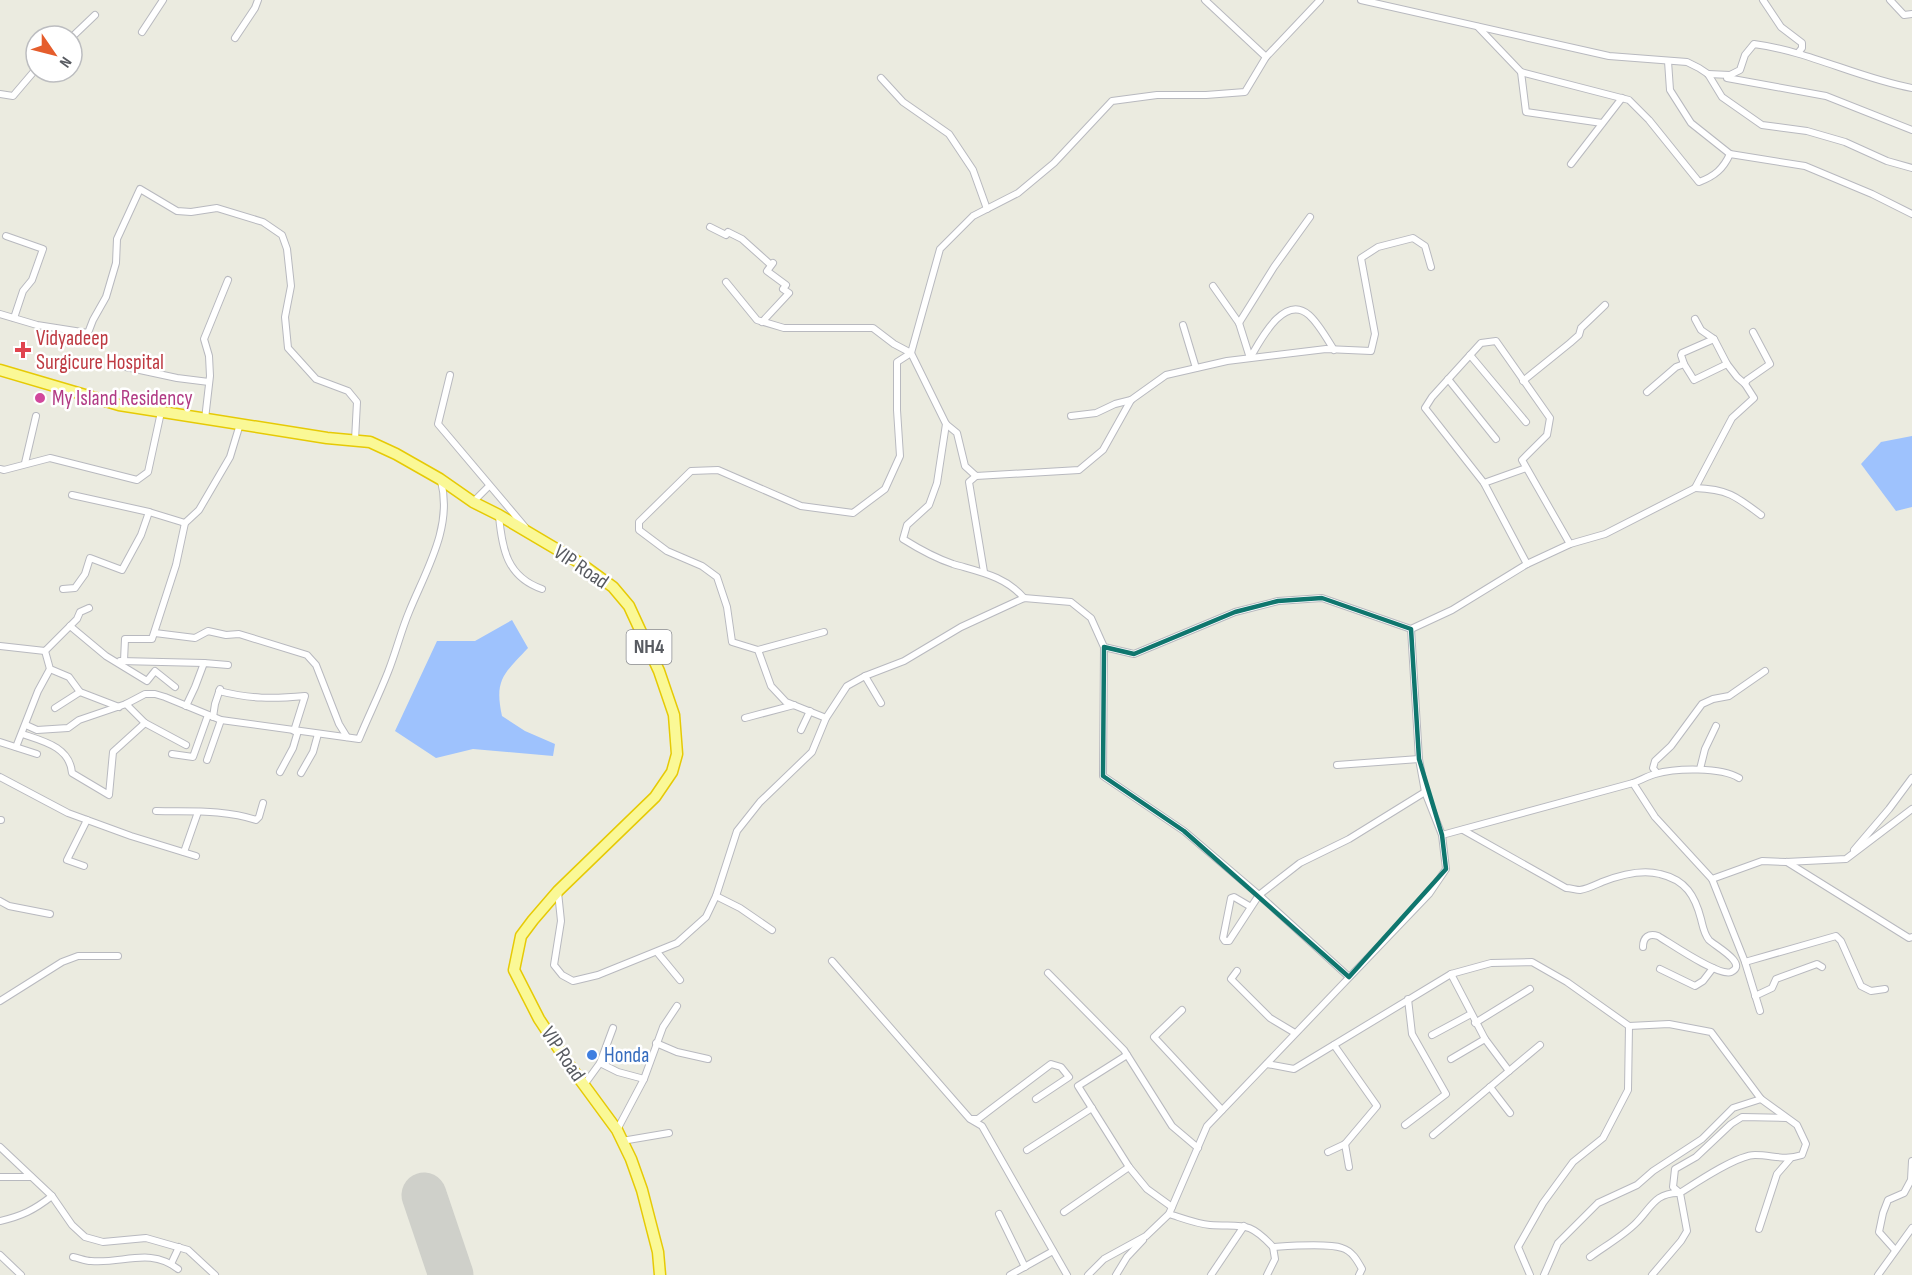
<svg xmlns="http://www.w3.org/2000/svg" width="1912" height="1275" viewBox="0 0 1912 1275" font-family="'Sofia Sans Condensed',sans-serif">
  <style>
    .water { fill: #9ec2fd }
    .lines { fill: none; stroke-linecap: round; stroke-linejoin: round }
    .runway { stroke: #cfd0ca; stroke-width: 45 }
    .minor-casing { stroke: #b8b9bf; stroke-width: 8 }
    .trunk-casing { stroke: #e6ca05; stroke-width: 13 }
    .minor { stroke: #fff; stroke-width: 6 }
    .trunk { stroke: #faf896; stroke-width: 10 }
    .marked { fill: none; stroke: #0f766e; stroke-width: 4.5; stroke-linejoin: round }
    .health-dot { fill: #e0444e; stroke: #fff; stroke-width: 2 }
    .hotel-dot { fill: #d1479c; stroke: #fff; stroke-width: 2 }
    .shop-dot { fill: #3f7fe0; stroke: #fff; stroke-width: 2 }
    .labels { text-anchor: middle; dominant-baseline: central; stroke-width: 5; stroke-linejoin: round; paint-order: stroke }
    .shield { fill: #fff; stroke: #8a8c90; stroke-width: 1.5 }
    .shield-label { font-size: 20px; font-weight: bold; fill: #585b61 }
    .health-label { font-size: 21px; fill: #be3a42; stroke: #fff; text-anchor: start }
    .hotel-label { font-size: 21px; fill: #b23c85; stroke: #fff; text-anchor: start }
    .street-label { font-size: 21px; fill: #585b61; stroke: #fff }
    .shop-label { font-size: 21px; fill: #366cbe; stroke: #fff; text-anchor: start }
  </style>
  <rect width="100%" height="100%" fill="#ebebe0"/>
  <g class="water">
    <polygon points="1912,436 1912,507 1896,511 1861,464 1881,442"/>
    <path d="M512,620l16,28c-24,26 -34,31 -26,68l23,15 30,13 -2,12 -80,-7 -37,9 -41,-27 42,-90h38z"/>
  </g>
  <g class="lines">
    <polyline class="runway" points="424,1195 451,1275"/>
    <defs>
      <g id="minor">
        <polyline points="1205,0 1266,57"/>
        <polyline points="1361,0 1609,56 1687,62 1699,68 1708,74 1722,97 1762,125 1807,131 1845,142 1887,161 1912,168"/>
        <polyline points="1763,0 1781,27 1802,43 1802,48 1798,53"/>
        <polyline points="1890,0 1904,15 1912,14"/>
        <path d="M1478,27l43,45 108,28 20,20 50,62c16,-6 24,-13 31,-28l75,12 67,28 40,20"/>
        <polyline points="142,32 163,0"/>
        <polyline points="72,37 95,15"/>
        <polyline points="235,38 255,8 258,0"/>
        <polyline points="1668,61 1670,90 1691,123 1730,154"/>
        <polyline points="1521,72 1526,112 1602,123"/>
        <path d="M1708,74l22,1 10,-5 5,-15 9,-11c54,7 104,34 158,44"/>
        <polyline points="881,78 903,102 949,134 973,170 987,209"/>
        <polyline points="1727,78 1826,96 1912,130"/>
        <polyline points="0,94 13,96 36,69"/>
        <polyline points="1571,164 1622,98"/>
        <polyline points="710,227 726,235 728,232 742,239 771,265"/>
        <polyline points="6,236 43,249 32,280 23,291 14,318"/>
        <polyline points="726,282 757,320 784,328 873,328 894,344 911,353 946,424 957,433 965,466 976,476 1079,470 1103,450 1131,400 1166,375 1227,361 1326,349 1371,351 1375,334 1361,258 1378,247 1413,238 1425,246 1431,267"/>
        <path d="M1213,286l26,37 11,35c10,-17 34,-65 59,-43 10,9 18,24 25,35"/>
        <polyline points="0,314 37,325 88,333 93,320 106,297 116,263 117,239 140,189 177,211 191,212 217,208 263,222 282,235 287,249 291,286 285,317 288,348 316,379 348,391 357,402 355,440"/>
        <polyline points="1695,319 1701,330 1714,339 1727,364 1737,377 1745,384"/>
        <polyline points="762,322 789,293 783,289 786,285 767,271 773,263"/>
        <polyline points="1239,323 1274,267 1310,217"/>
        <polyline points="1183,325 1196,368"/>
        <polyline points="1470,355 1526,422"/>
        <polyline points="112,364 177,378 209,382"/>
        <polyline points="1684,364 1681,355 1682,353 1714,339"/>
        <polyline points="450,375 438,424 525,527"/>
        <polyline points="1448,379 1496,439"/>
        <polyline points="1523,381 1570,343 1579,335 1581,328 1605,305"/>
        <polyline points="1647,392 1676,367 1684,364 1694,380 1727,364"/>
        <polyline points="1071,416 1096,413 1115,404 1131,400"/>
        <polyline points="205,419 210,376 209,356 204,339 228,280"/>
        <path d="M946,424l-9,59 -8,22 -22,20 -4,14c16,10 32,19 50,25 27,8 52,12 71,34"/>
        <polyline points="25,463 36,416"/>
        <polyline points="0,469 4,470 50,458 137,480 148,472 161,412"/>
        <polyline points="976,476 969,482 984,572"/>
        <polyline points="1484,483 1526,468"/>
        <path d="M1695,488c32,1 41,8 66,27"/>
        <polyline points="72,495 149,512"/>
        <polyline points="473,502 489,486"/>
        <path d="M499,516c3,33 8,61 43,73"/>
        <polyline points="1527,564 1484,483 1425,408 1432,397 1481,343 1496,341 1550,418 1547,435 1522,460 1570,544"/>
        <polyline points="63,589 75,588 85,574 90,558 122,570 141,535 149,512 185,523"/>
        <polyline points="70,626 106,656 147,681 155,671 175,687"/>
        <polyline points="155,633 195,638 208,631 226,635 239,634 307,655 316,665 339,724 347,737"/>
        <polyline points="0,646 45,651 77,619 80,612 89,608"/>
        <polyline points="1104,647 1103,776 1184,831 1259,895 1349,977"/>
        <polyline points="758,650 824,632"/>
        <polyline points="45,651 50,669 69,677 80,692 119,707"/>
        <polyline points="120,661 204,663"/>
        <polyline points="124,661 125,639 152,639 176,565 185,523 199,510 230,457 240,424"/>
        <polyline points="865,676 881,703"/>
        <path d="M219,691c31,8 54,8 86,5l-11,35"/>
        <polyline points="126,704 145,723 186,745"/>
        <polyline points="186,706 195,687 204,663 228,665"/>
        <polyline points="55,708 80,692"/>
        <polyline points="213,717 215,704 220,689"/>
        <polyline points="745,718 794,705"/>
        <polyline points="826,718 786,702 771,686 758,650 732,642 727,607 717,577 702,566 667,551 639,530 639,522 691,471 718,470 801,506 853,513 885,489 900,456 897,410 897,362 911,353 940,249 973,216 1018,193 1054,163 1112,101 1157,95 1206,95 1245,92 1266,57 1320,0"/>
        <path d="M26,725l11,5 31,-2 11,-8 47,-16 19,-10h10l10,3 56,23 138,19c9,-22 20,-44 29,-67 8,-20 13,-41 21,-60 17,-42 44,-85 32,-131"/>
        <polyline points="801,730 810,711"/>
        <path d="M22,734c21,7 48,13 50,39l37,22 4,-43 32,-29"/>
        <polyline points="0,742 37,754"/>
        <polyline points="16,747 38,691 50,669"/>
        <polyline points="172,754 193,757 208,715"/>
        <polyline points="207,760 221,720"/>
        <polyline points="1337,765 1419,759"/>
        <polyline points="1700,769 1705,749 1716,726"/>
        <polyline points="280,772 293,748 298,731"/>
        <polyline points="301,773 313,752 318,734"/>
        <polyline points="1657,773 1653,768 1655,761 1671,746 1702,704 1713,699 1729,696 1765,671"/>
        <polyline points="0,777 68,813 131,836 196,856"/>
        <path d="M1633,783c8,-3 15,-7 22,-9 21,-6 66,-7 84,4"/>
        <path d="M156,811c32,1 68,-2 100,9l3,-3 4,-14"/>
        <polyline points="0,820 1,820"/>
        <path d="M1463,830l103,58c5,0 10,2 14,2 7,-1 15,-5 22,-8 18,-7 39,-13 58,-8 26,6 35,22 41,45 2,8 3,15 8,21 6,6 40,24 22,32 -12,5 -61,-29 -73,-36 -9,-3 -15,1 -15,11"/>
        <polyline points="1442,835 1633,783 1655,817 1712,879 1762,861 1786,862 1846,859 1912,809"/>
        <polyline points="1854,850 1889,809 1912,778"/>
        <polyline points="184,852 198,812"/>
        <polyline points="1787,862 1909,938 1912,937"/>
        <polyline points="84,866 67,860 87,820"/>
        <polyline points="1712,879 1745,962 1760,1011"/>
        <polyline points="558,892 561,921 554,965 562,975 573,981 598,975 677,943 706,917 716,896 737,831 760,802 812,752 826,718 847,686 865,676 904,661 961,627 1024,598 1071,602 1091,618 1104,647 1134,654 1235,612 1278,601 1322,598 1411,629 1452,610 1527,564 1570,544 1605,534 1695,488 1732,418 1754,398 1745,384 1747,380 1770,364 1753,332"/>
        <polyline points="716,896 740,908 772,930"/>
        <polyline points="0,901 9,906 50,914"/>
        <polyline points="1251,907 1234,897 1231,898 1223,938 1225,941 1229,941 1259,895 1300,863 1349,839 1425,792"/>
        <polyline points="657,952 680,980"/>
        <polyline points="832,961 970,1119 982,1126 1067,1275"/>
        <polyline points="1745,962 1836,936 1841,941 1861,986 1871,991 1885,989"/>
        <polyline points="1660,969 1695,986 1703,981 1713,968"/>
        <polyline points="1237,971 1231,979 1270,1018 1295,1033"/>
        <polyline points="1048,973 1124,1050 1172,1126 1198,1148"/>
        <polyline points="1451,974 1485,1039 1509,1071 1540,1045"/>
        <polyline points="1755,996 1772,988 1776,979 1817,964 1822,967"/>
        <polyline points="0,1001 62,962 78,956 118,956"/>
        <polyline points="1182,1010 1154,1037 1222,1110"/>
        <polyline points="1475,1023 1530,989"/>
        <polyline points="1432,1035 1471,1014"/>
        <polyline points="656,1043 677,1052 708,1059"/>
        <polyline points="1127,1055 1078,1086 1129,1167 1147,1189 1172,1207"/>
        <polyline points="1451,1059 1485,1039"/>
        <polyline points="600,1063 618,1072 644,1079"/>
        <path d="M1267,1064l27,5 157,-95 40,-11 41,-1 35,20 62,44 40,-2 42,8 50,67 36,26 9,19 -4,11c-18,6 -29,0 -47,0 -18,0 -58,27 -75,38l7,38 -6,10 -29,34"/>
        <polyline points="584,1085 600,1063 613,1028"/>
        <polyline points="1490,1087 1510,1113"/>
        <polyline points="971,1119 978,1119 1051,1064 1061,1067 1069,1077 1036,1099"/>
        <polyline points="1405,1125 1446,1094 1412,1034 1408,999"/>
        <polyline points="617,1130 644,1079 663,1027 677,1006"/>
        <polyline points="1433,1135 1509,1071"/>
        <polyline points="622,1141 669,1133"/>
        <polyline points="1345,1144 1349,1167"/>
        <polyline points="0,1147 52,1196 72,1225 85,1237 103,1242 146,1238 188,1250 215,1275"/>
        <polyline points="1027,1150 1092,1108"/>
        <polyline points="1328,1152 1345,1144 1377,1106 1334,1045"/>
        <polyline points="0,1177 31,1177"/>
        <polyline points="1064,1212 1129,1167"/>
        <polyline points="999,1214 1025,1267"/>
        <path d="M1169,1214c13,4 28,10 41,11 33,2 38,-5 63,22 16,-1 55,-4 69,1 10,3 15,12 20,21l-3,6"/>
        <path d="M0,1221c22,-5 34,-11 52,-25"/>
        <polyline points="1759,1229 1777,1174 1790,1159"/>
        <polyline points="1895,1250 1879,1232 1883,1213 1888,1200 1904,1193 1911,1180 1912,1161"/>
        <polyline points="0,1255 21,1275"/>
        <path d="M73,1257c6,1 12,4 18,4 32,3 59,-14 87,8"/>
        <path d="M1590,1257c15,-11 33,-21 46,-34 15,-15 19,-31 44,-30l-7,-6 2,-18 21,-12 35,-33 11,-7 44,1"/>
        <polyline points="171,1264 179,1247"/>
        <polyline points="1010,1275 1053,1251"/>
        <polyline points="1088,1275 1104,1259 1146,1236 1169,1214 1207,1126 1429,894 1446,869 1442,835 1425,792 1419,759 1411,629"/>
        <polyline points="1116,1275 1127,1257 1143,1240"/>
        <polyline points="1211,1275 1244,1226"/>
        <polyline points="1267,1275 1275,1259 1273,1247"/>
        <polyline points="1530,1275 1518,1247 1543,1203 1573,1162 1603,1138 1628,1090 1629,1026"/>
        <polyline points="1544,1275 1558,1243 1598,1203 1637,1185 1653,1171 1702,1139 1733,1108 1761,1099"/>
        <polyline points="1878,1275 1912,1228"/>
      </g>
      <polyline id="trunk" points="0,370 119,405 327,438 370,442 396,454 440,479 473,502 499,515 580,563 613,587 629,606 659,671 674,715 677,754 672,772 655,797 558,891 533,920 521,936 514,970 539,1019 570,1066 617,1130 631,1159 642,1190 658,1252 660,1275"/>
    </defs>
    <use href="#minor" class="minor-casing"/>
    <use href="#trunk" class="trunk-casing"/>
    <use href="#minor" class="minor"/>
    <use href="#trunk" class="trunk"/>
  </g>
  <path class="marked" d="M1322,598l89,31 8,130 23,76 4,34 -97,108 -165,-146 -81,-55 1,-129 30,7 101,-42 43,-11z"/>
  <path class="health-dot" d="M20 341h6v6h6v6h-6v6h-6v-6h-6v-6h6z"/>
  <circle class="hotel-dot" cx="40" cy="398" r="6"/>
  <circle class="shop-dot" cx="592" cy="1055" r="6"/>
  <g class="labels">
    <rect class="shield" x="626.5" y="630" width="45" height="34" rx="4.5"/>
    <g class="shield-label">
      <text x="649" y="647">NH4</text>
    </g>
    <g class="health-label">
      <text x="36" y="338">Vidyadeep<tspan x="36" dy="24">Surgicure Hospital</tspan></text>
    </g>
    <g class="hotel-label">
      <text x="52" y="398">My Island Residency</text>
    </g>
    <g class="street-label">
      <text transform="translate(581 567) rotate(34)">VIP Road</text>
      <text transform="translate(563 1054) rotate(56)">VIP Road</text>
    </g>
    <g class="shop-label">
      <text x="604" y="1055">Honda</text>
    </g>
  </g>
  <g transform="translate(54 54) rotate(125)"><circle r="28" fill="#ffffff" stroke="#bcbdc0" stroke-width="1.5"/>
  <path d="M0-4.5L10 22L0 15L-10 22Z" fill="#e55d2c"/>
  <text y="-9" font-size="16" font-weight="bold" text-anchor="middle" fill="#585b61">N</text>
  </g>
</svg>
